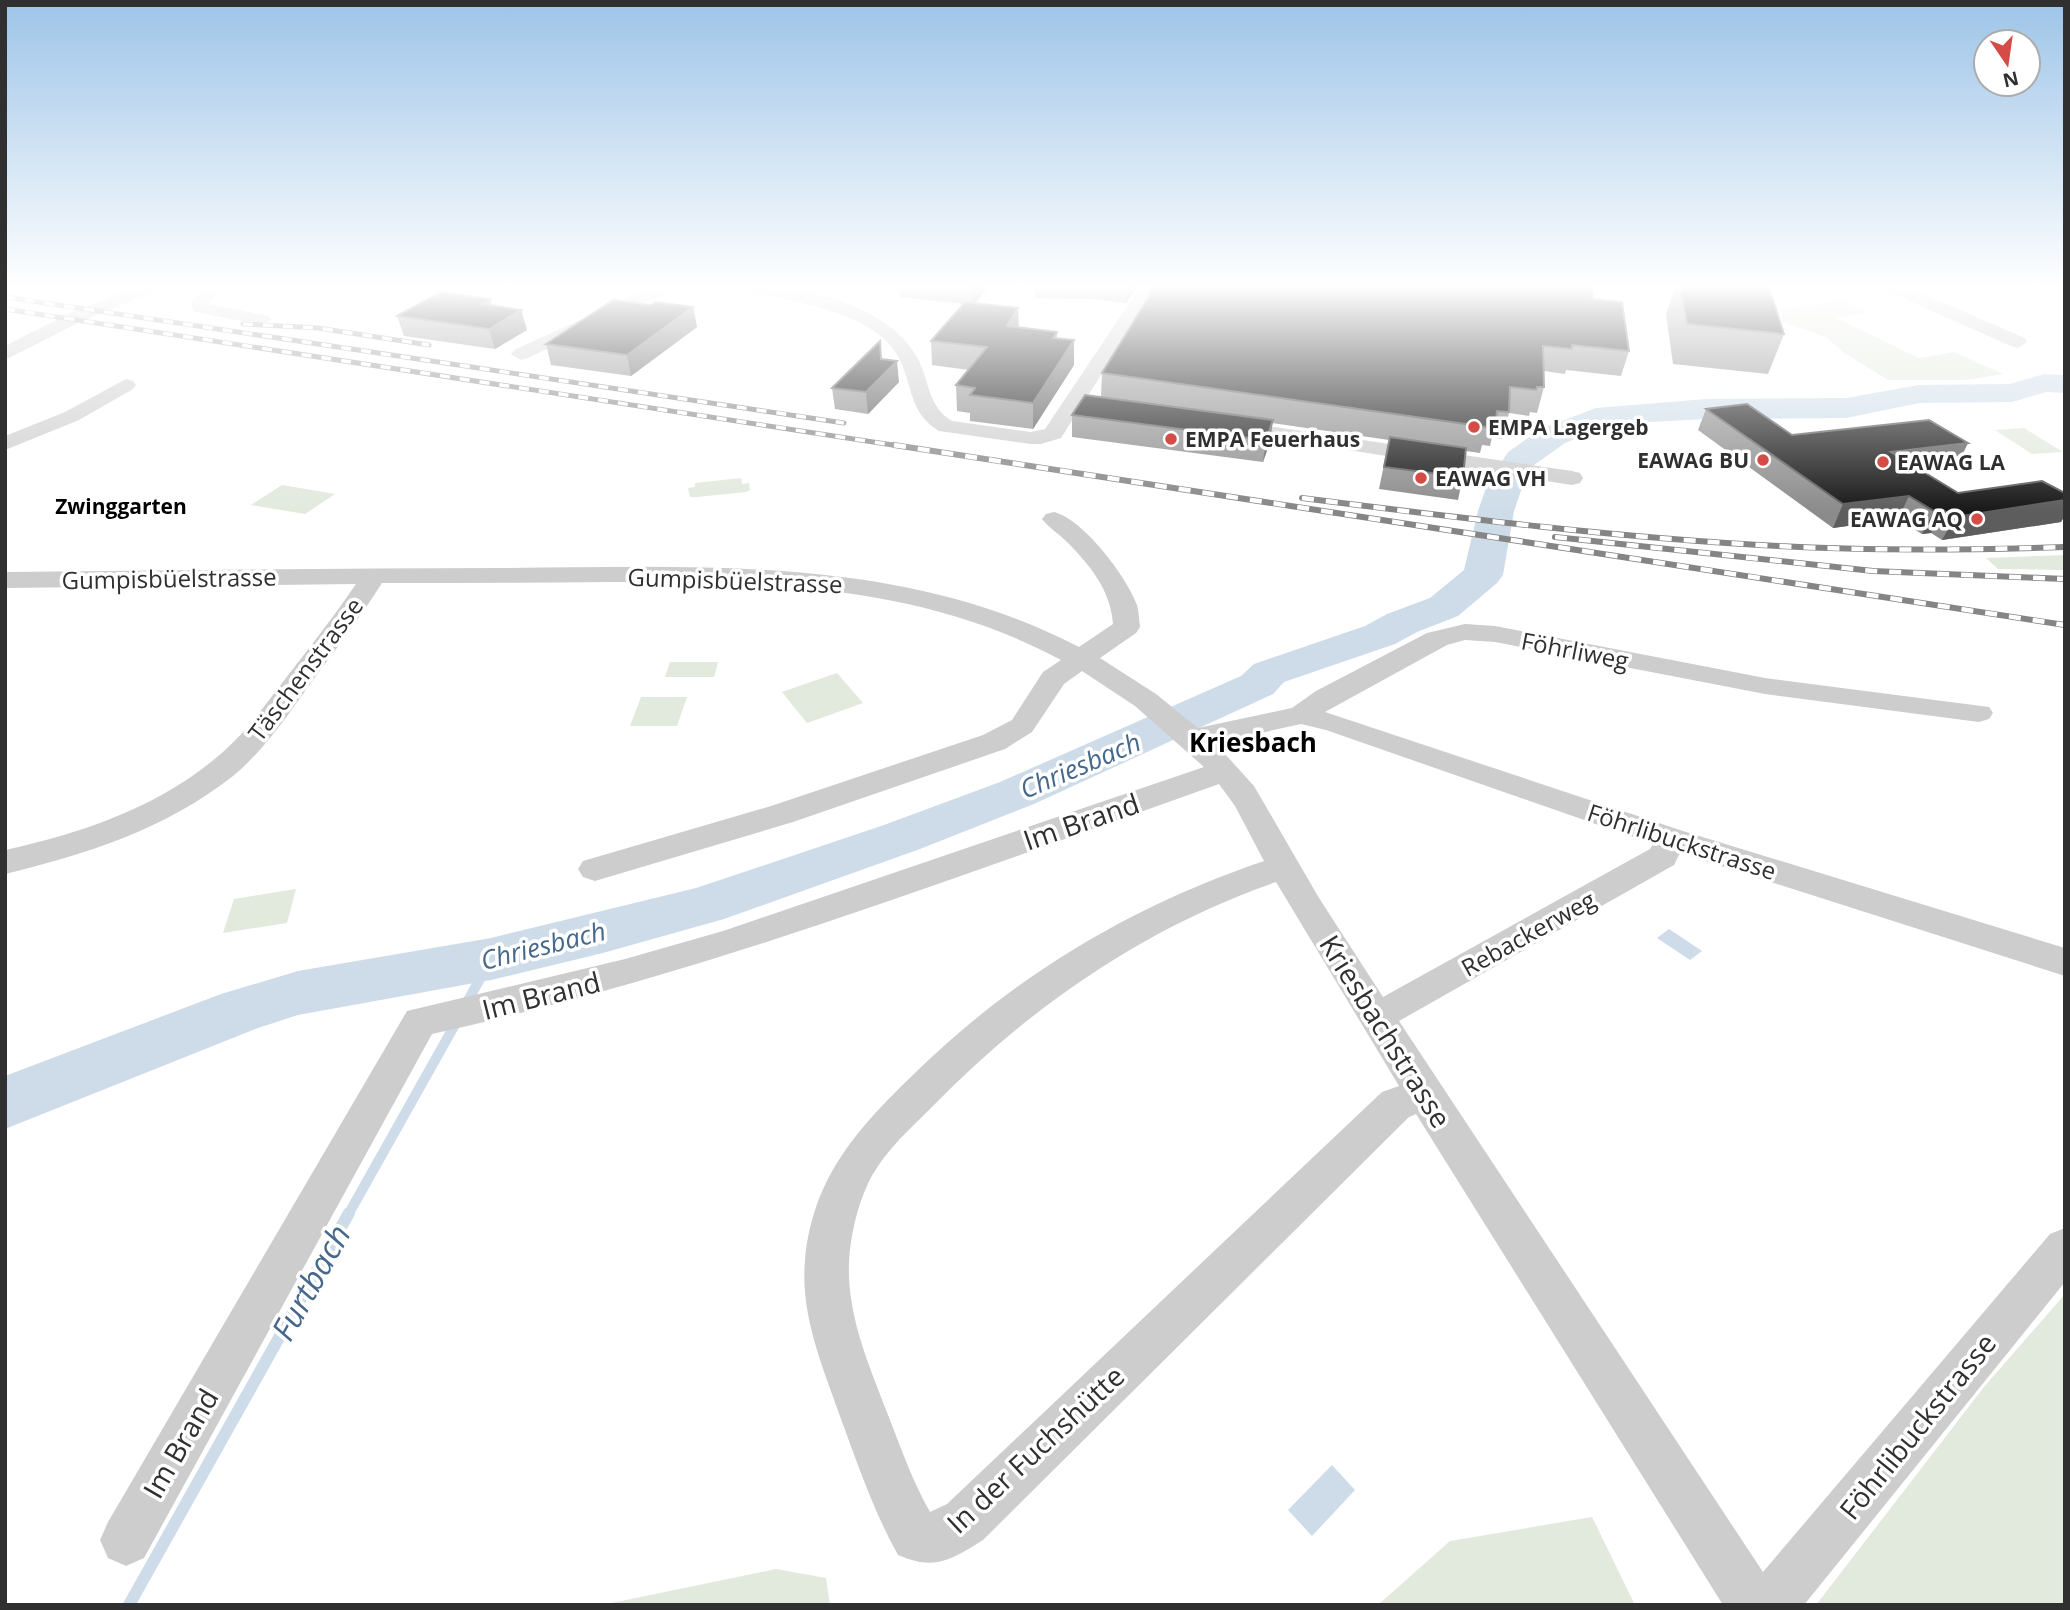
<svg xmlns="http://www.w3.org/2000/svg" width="2070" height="1610" viewBox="0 0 2070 1610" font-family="'Open Sans',sans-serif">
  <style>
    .green { fill: #e2e9dd }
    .water { fill: #cedce9 }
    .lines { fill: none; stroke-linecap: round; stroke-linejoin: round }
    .stream-far1 { stroke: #cedce9; stroke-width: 10 }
    .stream { stroke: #cedce9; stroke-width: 12 }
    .river { fill: #cedce9; fill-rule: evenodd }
    .minor { fill: #cdcdcd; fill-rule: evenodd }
    .rail-far1-casing { stroke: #858585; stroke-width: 5 }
    .rail-casing { stroke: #858585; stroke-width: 6 }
    .rail-far1 { stroke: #fff; stroke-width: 3.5; stroke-dasharray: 10; stroke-linecap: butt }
    .rail { stroke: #fff; stroke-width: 4.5; stroke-dasharray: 12; stroke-linecap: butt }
    .wall { fill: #8b8b8b }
    .shaded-wall { fill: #5d5d5d }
    .building { fill: #171717; stroke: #5d5d5d; stroke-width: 2 }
    .poi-dot { fill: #d54b45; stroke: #fff; stroke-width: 2.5 }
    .labels { text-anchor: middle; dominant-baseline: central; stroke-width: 7; stroke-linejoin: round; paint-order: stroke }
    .far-poi-label { font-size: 21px; font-weight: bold; fill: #303030; stroke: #fff; text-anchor: start }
    .far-neighbourhood-label { font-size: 21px; font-weight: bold; fill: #000; stroke: #fff }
    .street-label { font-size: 24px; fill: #303030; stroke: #fff }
    .neighbourhood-label { font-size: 26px; font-weight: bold; fill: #000; stroke: #fff }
    .water-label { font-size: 26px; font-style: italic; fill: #45688b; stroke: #fff }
    .near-street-label { font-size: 28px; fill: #303030; stroke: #fff }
    .near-water-label { font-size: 32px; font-style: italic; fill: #45688b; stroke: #fff }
  </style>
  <rect width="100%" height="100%" fill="#fff"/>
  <g class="green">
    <polygon points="1842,300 1869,312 1836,318 1919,358 1954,352 2003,374 1965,380 1888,380 1843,352 1827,338 1782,321 1781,309"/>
    <polygon points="2024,428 2063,452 2032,454 1995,430"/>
    <polygon points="741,478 742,484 749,483 750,490 746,492 697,497 690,497 688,488 695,487 695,483"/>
    <polygon points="282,485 335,494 305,514 251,505"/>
    <polygon points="2065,555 2065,570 1998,569 1986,558"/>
    <polygon points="670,662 718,662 714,677 665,677"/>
    <polygon points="837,673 863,703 807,723 782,692"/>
    <polygon points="641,697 687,697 677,726 630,726"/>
    <polygon points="296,889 287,923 223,933 234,899"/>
    <polygon points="2065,1294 2065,1605 1816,1605 1984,1387"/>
    <polygon points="1592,1517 1635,1605 1378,1605 1450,1541"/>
    <polygon points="776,1569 826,1578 830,1605 602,1605"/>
  </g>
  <g class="water">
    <polygon points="1669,929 1702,951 1690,960 1657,938"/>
    <polygon points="1332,1465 1355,1490 1312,1536 1288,1510"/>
  </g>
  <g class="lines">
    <g class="stream-far1">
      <polyline points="466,1004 491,959"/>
      <polyline points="348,1215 457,1021"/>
    </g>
    <polyline class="stream" points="129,1605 349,1213"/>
    <polygon class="river" points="2044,374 2065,375 2065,393 2046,392 2012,402 1919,403 1846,418 1706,419 1612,424 1565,443 1534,465 1523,485 1514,511 1503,575 1497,583 1458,616 1417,632 1395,644 1284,682 1273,694 1034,804 920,849 724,919 603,953 491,980 298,1015 258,1028 5,1129 5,1076 221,994 298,971 491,938 696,888 884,825 1000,782 1241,676 1254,664 1365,626 1387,614 1430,598 1464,570 1478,511 1487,485 1508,452 1541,429 1596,408 1706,399 1846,398 1919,385 2010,384"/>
    <g class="minor">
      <polygon points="135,287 158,287 155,291 82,321 5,360 5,346 70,313"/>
      <polygon points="204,287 221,287 209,304 268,316 271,320 262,325 195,312 191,304"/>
      <polygon points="652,287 674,287 671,291 528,358 521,360 511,354 514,350"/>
      <path d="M746,287c53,-4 144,20 171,70 13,24 10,49 35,64l79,11 14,-3 95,-142h17l-96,151 -20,6h-10l-92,-13c-30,-18 -26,-45 -40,-73 -24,-47 -105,-56 -150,-67z"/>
      <polygon points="1884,287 1907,287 2025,338 2027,342 2018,348 2011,346 1887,291"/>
      <polygon points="126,379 133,381 136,385 133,389 79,420 5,450 5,436 65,412"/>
      <polygon points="1228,420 1572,471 1580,473 1583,478 1580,483 1572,485 1221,430 1217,426 1221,422"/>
      <path d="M1054,512c29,7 73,65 83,93 2,7 2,15 3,22l-4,6 -36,25 56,36 42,34 94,-20 24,-17 111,-58 38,-9 30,2 270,52 224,29 4,6 -4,6 -10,3 -214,-28 -270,-52 -30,-2 -18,5 -122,67 358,119 382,117v28l-385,-123 -6,12 -275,156 364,551 287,-338 15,-6v54l-261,323h-81l-307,-491 -7,3 -426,423c-32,20 -48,31 -85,15 -24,-43 -40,-90 -57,-136 -18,-52 -41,-103 -36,-159 8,-85 55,-134 113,-190 99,-96 216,-165 346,-209l-29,-55 -16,-22c-260,92 -517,191 -787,250l-288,524 -18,8 -18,-8 -8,-18 8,-18 299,-511 218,-52 98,-28 481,-164 -69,-61 -53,-35 -18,13 -32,48 -27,17 -212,73 -198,59 -12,-4 -5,-8 5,-8 188,-55 212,-71 29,-15 31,-48 18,-12c-142,-76 -293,-78 -450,-78 -77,1 -153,1 -229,1 -23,36 -49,70 -74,104 -23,32 -45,64 -75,89 -67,53 -146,78 -228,98v-24c78,-17 157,-44 218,-98 26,-23 45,-51 66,-78 23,-30 46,-59 67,-90l-351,4v-16c166,-1 331,-4 497,-4 195,-1 399,-14 577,79l34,-23c-2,-33 -23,-59 -46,-82 -8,-8 -18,-14 -25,-23l4,-5zM1301,724l25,6 327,114 -3,5 -267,148 -64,-99 -65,-112 -39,-43zM1276,882l123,204 -17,6 -435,412 -17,8c-17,-30 -28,-61 -40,-92 -22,-58 -49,-115 -39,-178 3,-19 8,-39 16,-56 14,-32 43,-57 67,-81 97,-99 210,-177 342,-223z"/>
    </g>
    <defs>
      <g id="rail-far1">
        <polyline points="5,297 844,423"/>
        <polyline points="5,309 906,447"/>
        <polyline points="243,324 318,328 429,345"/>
      </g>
      <g id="rail">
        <polyline points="894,445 2065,625"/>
        <path d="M1302,498c158,20 317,40 476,48 96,5 191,4 287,1"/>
        <polyline points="1555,537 1873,571 2065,579"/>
      </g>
    </defs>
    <use href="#rail-far1" class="rail-far1-casing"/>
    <use href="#rail" class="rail-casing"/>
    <use href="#rail-far1" class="rail-far1"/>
    <use href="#rail" class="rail"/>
  </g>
  <g class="wall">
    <polygon points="899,287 989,287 974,303 1019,328 1057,332 1057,338 1074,365 1033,429 970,421 970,413 957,411 956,385 969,370 932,365 931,341 963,304 900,297"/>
    <polygon points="1035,287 1137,287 1126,303 1095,299 1035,298"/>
    <polygon points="1149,287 1592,287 1593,299 1629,351 1621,376 1566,370 1565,374 1544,371 1544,387 1537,413 1530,412 1529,416 1509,413 1502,439 1492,437 1490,446 1482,445 1480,453 1466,451 1463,477 1458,500 1379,489 1389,440 1272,423 1270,442 1263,462 1072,437 1072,415 1101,397 1102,373 1148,298"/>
    <polygon points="1675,287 1769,287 1784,334 1768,374 1673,364 1666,314"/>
    <polygon points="490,299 492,305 521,310 527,330 495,349 404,336 397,316"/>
    <polygon points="651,305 693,307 697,327 631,376 551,365 546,344"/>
    <polygon points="882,359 899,382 868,414 835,409 832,388"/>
    <polygon points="1706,409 1792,435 1968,443 1957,465 1919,470 1958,493 2065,493 2065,515 2061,522 1942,540 1931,533 1922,534 1898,519 1833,528 1698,430"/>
  </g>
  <g class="shaded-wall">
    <polygon points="972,287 989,287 973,305"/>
    <polygon points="1127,287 1137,287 1126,303"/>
    <polygon points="490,299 496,319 482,304"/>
    <polygon points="693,307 697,327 631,376 627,355"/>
    <polygon points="1018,308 1019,331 1007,326"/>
    <polygon points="521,310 527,330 495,349 489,329"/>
    <polygon points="1074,340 1074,365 1033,429 1033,403"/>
    <polygon points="897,361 899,382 868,414 866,392"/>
    <polygon points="1273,420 1270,442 1263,462 1266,440"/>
    <polygon points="1968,443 1957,465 1880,474 1891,452"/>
    <polygon points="1909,496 1898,519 1833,528 1843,504"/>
    <polygon points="2065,500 2065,515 2061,522 1942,540 1955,517"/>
    <polygon points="1943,510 1931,533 1922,534 1934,511"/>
  </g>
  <g class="building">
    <polygon points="1155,287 1592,287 1593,299 1622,302 1629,351 1572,345 1572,349 1543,346 1544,387 1537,387 1536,390 1510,387 1509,412 1497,411 1496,420 1487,419 1487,427 1102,373"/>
    <polygon points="1680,287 1769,287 1784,334 1687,324"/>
    <polygon points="441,292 490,299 482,304 521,310 489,329 397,316"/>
    <polygon points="613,300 651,305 655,302 693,307 627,355 546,344"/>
    <polygon points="965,302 1018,308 1007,326 1057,332 1053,338 1074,340 1033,403 970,395 975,388 956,385 987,347 931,341"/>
    <polygon points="880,341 881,359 897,361 866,392 832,388"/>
    <polygon points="1085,395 1273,420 1266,440 1072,415"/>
    <polygon points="1747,404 1792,435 1929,420 1968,443 1891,452 1958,493 2042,481 2065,493 2065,500 1955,517 1943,510 1934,511 1909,496 1843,504 1706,409"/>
    <polygon points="1390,437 1466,448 1463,477 1384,467"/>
  </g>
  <linearGradient id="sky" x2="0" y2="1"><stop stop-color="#9dc4e8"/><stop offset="0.56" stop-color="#fff"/><stop offset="1" stop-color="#fff" stop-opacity="0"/></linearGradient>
  <rect width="2070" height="512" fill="url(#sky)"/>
  <g class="poi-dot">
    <circle cx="1474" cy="427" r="7"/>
    <circle cx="1171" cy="439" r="7"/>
    <circle cx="1763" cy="460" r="7"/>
    <circle cx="1883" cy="462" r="7"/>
    <circle cx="1421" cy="478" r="7"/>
    <circle cx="1977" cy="519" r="7"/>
  </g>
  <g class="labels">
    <g class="far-poi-label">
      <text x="1488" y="427">EMPA Lagergeb</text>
      <text x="1185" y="439">EMPA Feuerhaus</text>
      <text x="1749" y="460" text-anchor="end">EAWAG BU</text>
      <text x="1897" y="462">EAWAG LA</text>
      <text x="1435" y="478">EAWAG VH</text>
      <text x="1963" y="519" text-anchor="end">EAWAG AQ</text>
    </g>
    <g class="far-neighbourhood-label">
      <text x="121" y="506">Zwinggarten</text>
    </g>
    <g class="street-label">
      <text transform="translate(169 578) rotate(-1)">Gumpisbüelstrasse</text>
      <text transform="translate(735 580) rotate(2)">Gumpisbüelstrasse</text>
      <text transform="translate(1575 650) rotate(11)">Föhrliweg</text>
      <text transform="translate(305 669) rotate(-53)">Täschenstrasse</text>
      <text transform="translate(1682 841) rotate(18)">Föhrlibuckstrasse</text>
      <text transform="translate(1528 933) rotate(-29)">Rebackerweg</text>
    </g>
    <g class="neighbourhood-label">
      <text x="1253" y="742">Kriesbach</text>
    </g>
    <g class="water-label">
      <text transform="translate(1080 765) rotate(-23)">Chriesbach</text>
      <text transform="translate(543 945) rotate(-14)">Chriesbach</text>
    </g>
    <g class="near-street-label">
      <text transform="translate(1081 821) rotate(-19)">Im Brand</text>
      <text transform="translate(541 995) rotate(-14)">Im Brand</text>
      <text transform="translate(1386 1031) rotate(58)">Kriesbachstrasse</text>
      <text transform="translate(1917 1426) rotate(-51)">Föhrlibuckstrasse</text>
      <text transform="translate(180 1443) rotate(-60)">Im Brand</text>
      <text transform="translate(1035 1449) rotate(-43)">In der Fuchshütte</text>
    </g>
    <g class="near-water-label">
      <text transform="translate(310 1282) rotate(-61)">Furtbach</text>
    </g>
  </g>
  <rect width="2070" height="1610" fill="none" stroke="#303030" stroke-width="14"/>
  <g transform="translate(2007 63) rotate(167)"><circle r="33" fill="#ffffff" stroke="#acacac" stroke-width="2"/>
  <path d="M0-5L12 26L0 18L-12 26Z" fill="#d54b45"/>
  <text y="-10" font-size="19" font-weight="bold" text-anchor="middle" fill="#303030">N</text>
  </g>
</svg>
